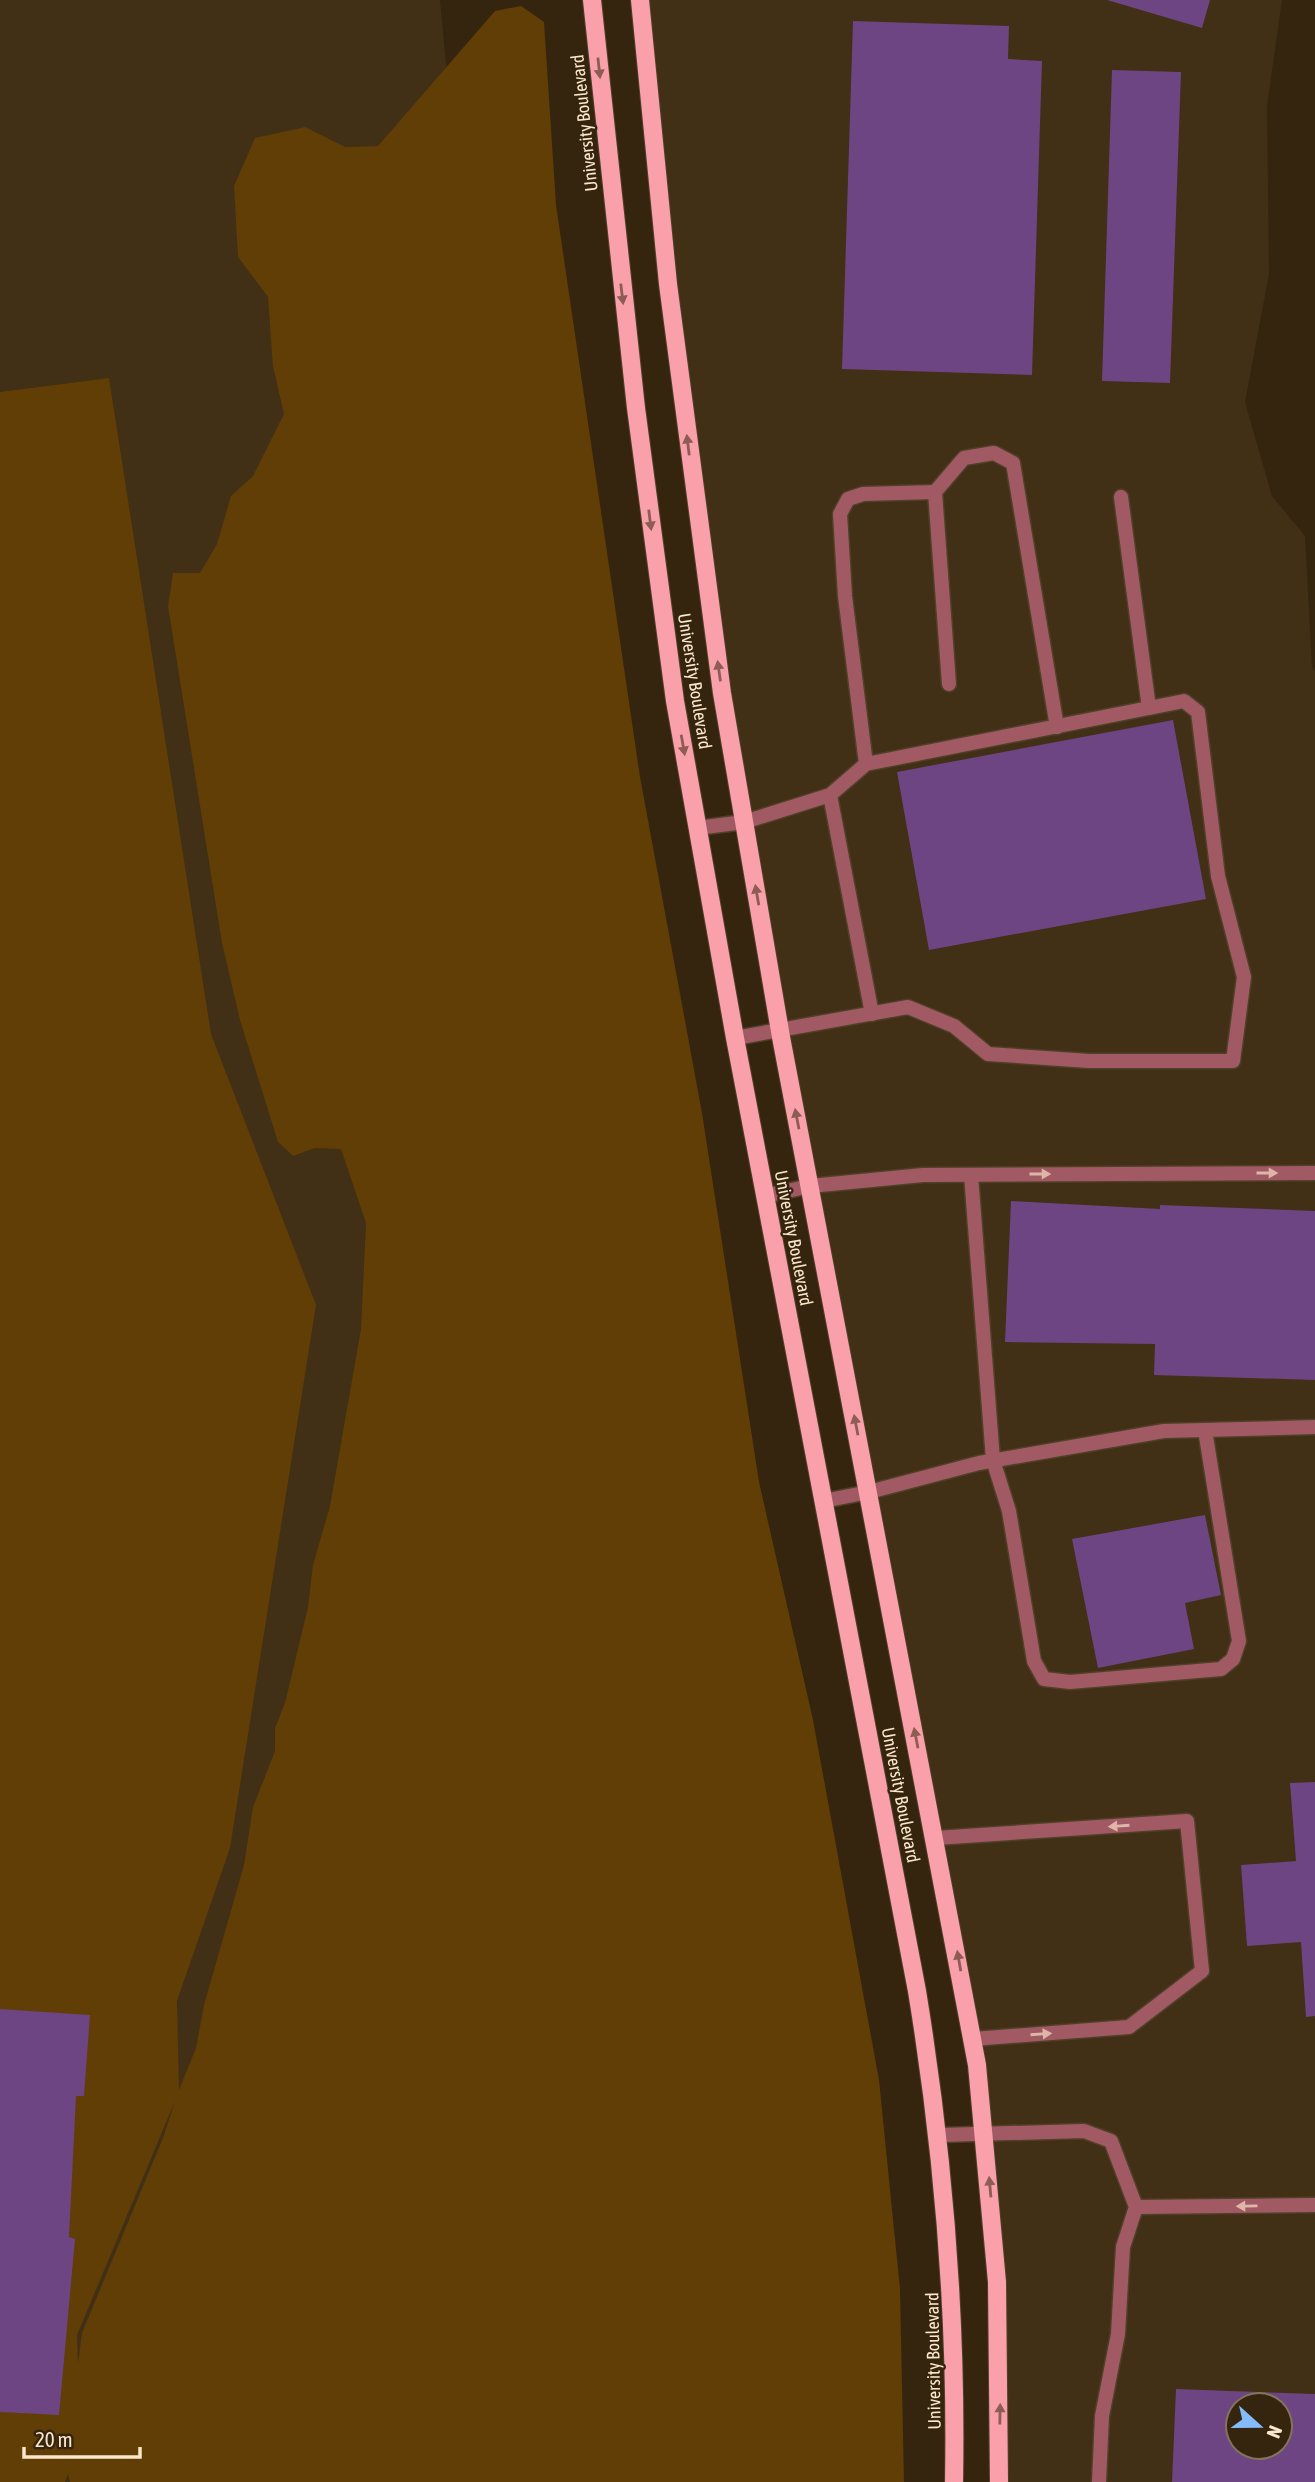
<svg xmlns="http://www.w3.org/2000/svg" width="1315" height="2482" viewBox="0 0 1315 2482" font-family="'Asap Condensed',sans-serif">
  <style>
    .built { fill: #412f16; fill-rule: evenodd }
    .green { fill: #613e05; fill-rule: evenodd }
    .building { fill: #6c4582; fill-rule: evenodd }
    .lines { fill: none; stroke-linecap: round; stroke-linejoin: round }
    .lane-casing { stroke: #514029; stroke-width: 17 }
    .primary-casing { stroke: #514029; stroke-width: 20 }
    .lane { stroke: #a15a63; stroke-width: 14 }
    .primary { stroke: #f9a0aa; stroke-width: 18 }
    .oneway { fill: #8d5c55 }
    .oneway2 { fill: #ddb6a7 }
    .labels { text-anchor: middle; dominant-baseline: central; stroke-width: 5; stroke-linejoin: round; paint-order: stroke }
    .street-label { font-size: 18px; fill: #fde7cc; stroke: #35250f }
  </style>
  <rect width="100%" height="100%" fill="#35250f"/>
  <g class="built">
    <polygon points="0,0 440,0 491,545 403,1267 82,2482 0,2482"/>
    <path d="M640,0h642l-15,106 2,168 -24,128 27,94 33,40 7,131 3,4v1811h-316l-10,-301 -267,-1488zM1238,2405h42v42h-42z"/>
  </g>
  <path class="green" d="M521,6l23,16 12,183 84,572 62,336 57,369 54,238 66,360 21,209 4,193h-834l-2,-8 -3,8h-65v-2090l109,-14 102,656 105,271 -86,543 -53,153 2,89 17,-42 8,-43 40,-140 9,-58 22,-56v-23l10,-25 23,-96 5,-42 17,-59 31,-177 5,-106 -25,-74 -26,-1 -22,8 -15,-14 -38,-122 -18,-77 -54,-337 5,-33h27l17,-29 14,-48 22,-20 31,-62 -11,-48 -5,-69 -30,-40 -4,-71 21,-48 50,-11 40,20 33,-1 117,-135zM175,2101l-12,37 -81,195 -4,31 -1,-29z"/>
  <g class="building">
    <polygon points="1107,0 1210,0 1202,28"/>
    <polygon points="853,21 1009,26 1008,59 1042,61 1032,375 842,369"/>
    <polygon points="1112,70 1181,72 1170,383 1102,381"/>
    <polygon points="1173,720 1206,899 929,950 897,772"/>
    <polygon points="1011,1201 1160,1209 1160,1205 1315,1211 1315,1380 1154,1375 1155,1344 1005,1342"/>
    <polygon points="1205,1515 1221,1595 1185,1603 1194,1649 1098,1668 1072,1539"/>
    <polygon points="1315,1782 1315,2016 1306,2017 1301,1942 1247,1946 1241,1865 1296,1861 1290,1783"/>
    <polygon points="0,2009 90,2015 84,2096 76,2096 69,2237 75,2239 59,2415 0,2412"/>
    <path d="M1176,2389l139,5v88h-143zM1238,2405h42v42h-42z"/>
  </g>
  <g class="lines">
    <defs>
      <g id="lane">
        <polyline points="1121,497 1149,708"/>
        <polyline points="949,684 935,492 964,458 994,453 1013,463 1057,727"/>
        <polyline points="866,764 845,596 840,514 848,499 863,494 935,492"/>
        <polyline points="830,795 872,1014"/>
        <polyline points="697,828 744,822 830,795 866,764 1184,701 1198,712 1218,876 1244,977 1233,1061 1089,1061 988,1054 954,1026 908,1007 735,1038"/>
        <polyline points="971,1175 993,1460 1009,1511 1034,1661 1044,1679 1070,1682 1221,1669 1233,1659 1239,1641 1205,1430"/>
        <polyline points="765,1196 810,1186 923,1175 1315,1173"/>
        <polyline points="823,1501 869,1492 979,1463 1164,1431 1315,1427"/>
        <polyline points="936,1838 1187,1821 1202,1971 1129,2027 973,2039"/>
        <polyline points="940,2135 1084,2131 1111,2141 1136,2207 1123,2247 1118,2334 1102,2416 1099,2482"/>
        <polyline points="1136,2207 1315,2205"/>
      </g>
      <g id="primary">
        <path d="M592,0l44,408 39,293 60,337 182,953c27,165 40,324 37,491"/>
        <polyline points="640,0 668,284 722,693 781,1037 977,2065 997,2282 999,2482"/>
      </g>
    </defs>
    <use href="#lane" class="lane-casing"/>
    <use href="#primary" class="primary-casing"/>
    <use href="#lane" class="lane"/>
    <use href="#primary" class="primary"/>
  </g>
  <defs><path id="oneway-solid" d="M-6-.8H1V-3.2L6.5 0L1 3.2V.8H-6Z" transform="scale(1.75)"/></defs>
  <g class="oneway">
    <use href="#oneway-solid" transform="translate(599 68) rotate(84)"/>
    <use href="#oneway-solid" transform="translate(622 294) rotate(83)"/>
    <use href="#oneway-solid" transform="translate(688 445) rotate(-97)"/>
    <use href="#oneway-solid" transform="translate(650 520) rotate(83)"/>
    <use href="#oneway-solid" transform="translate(719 671) rotate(-98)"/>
    <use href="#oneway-solid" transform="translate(683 745) rotate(80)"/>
    <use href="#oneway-solid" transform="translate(757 895) rotate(-100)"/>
    <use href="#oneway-solid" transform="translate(797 1119) rotate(-101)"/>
    <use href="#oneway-solid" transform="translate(856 1425) rotate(-101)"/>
    <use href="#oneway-solid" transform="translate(916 1738) rotate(-101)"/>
    <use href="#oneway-solid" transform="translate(959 1961) rotate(-100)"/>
    <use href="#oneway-solid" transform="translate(990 2187) rotate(-95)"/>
    <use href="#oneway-solid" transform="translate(1000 2414) rotate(-89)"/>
  </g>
  <g class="oneway2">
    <use href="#oneway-solid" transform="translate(1267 1173)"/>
    <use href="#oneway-solid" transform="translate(1040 1174)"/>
    <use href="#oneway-solid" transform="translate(1119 1826) rotate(176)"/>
    <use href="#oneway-solid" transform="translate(1041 2034) rotate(-4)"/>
    <use href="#oneway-solid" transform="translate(1247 2206) rotate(179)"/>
  </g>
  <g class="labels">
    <g class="street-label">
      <text transform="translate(584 123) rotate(-96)">University Boulevard</text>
      <text transform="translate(695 681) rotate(81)">University Boulevard</text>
      <text transform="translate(794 1238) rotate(79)">University Boulevard</text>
      <text transform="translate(901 1795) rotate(79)">University Boulevard</text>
      <text transform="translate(933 2361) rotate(-91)">University Boulevard</text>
    </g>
  </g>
  <g transform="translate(1259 2426) rotate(111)"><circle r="33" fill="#35250f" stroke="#85735b" stroke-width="2"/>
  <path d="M0-5L12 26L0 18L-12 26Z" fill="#84bcfb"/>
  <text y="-10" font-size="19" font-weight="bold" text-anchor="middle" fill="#fde7cc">N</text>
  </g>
  <path d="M24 2447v10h116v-10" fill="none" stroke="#fde7cc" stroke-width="3.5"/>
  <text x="35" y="2447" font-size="21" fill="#fde7cc" stroke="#35250f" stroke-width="5" paint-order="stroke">20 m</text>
</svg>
